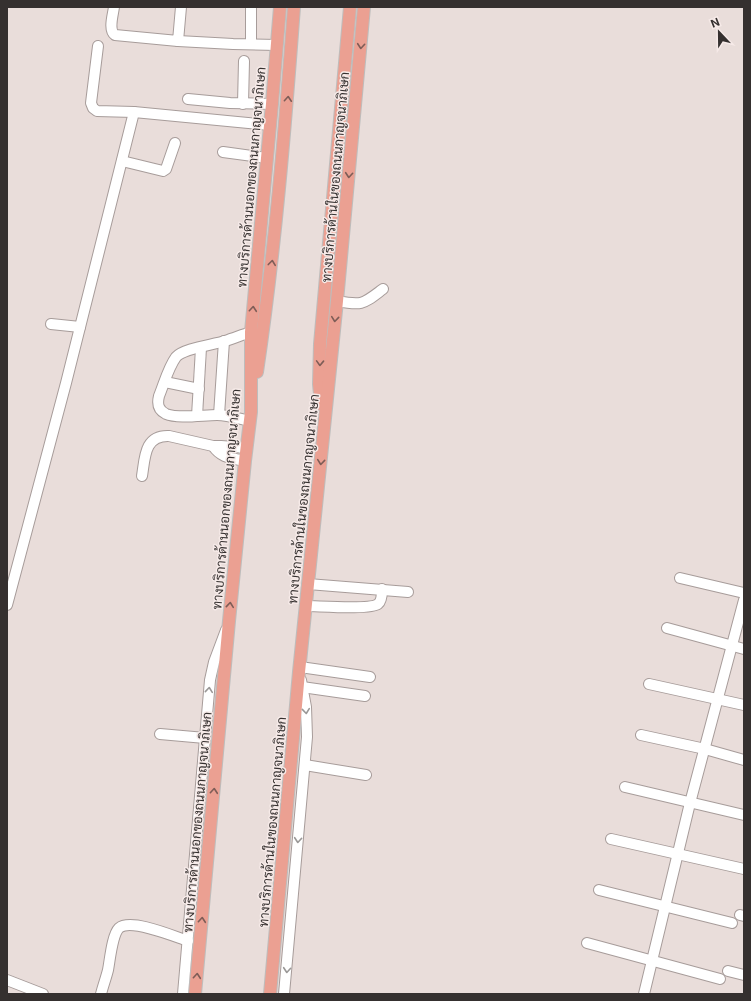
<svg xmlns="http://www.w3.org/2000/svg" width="751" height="1001" viewBox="0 0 751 1001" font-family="Inter,Sarabun,sans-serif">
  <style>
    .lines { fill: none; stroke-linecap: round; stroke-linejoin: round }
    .minor-casing { stroke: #a79c9a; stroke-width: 12 }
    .major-casing { stroke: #bebdbc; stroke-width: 14 }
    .minor { stroke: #fff; stroke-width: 10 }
    .major { stroke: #eba092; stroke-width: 12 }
    .oneway { stroke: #7e5d57 }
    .oneway2 { stroke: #9a9897 }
    .labels { text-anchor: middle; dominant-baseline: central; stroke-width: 3; stroke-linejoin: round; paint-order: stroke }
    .street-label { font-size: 13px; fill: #35302f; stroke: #f6eae8 }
  </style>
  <rect width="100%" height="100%" fill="#e9ddda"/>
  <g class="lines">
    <defs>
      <g id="minor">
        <path d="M114,7c-1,8 -6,23 1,28l63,6 3,-34"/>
        <polyline points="178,41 233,44 277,45"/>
        <polyline points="251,44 251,7"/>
        <polyline points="98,46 91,103 93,108 97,111 134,112"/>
        <polyline points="188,99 230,103 272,104"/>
        <polyline points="243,104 244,61"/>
        <polyline points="223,152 267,158"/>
        <polyline points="122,161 163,171 166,169 175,143"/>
        <path d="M337,301c26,5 26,3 46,-12"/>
        <polyline points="51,324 80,327"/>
        <polyline points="165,382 199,389"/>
        <polyline points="219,415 224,341"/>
        <polyline points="197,416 201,348"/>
        <path d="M250,421c-10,-2 -22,-6 -33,-6 -14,0 -39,4 -51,-1 -8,-4 -9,-10 -7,-18 5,-12 9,-28 17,-39 8,-9 37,-12 49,-16 9,-3 17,-6 26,-9"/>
        <path d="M213,446c8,12 18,12 32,15"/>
        <path d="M142,476c3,-18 2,-41 27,-40l44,10h8l26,2"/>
        <polyline points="680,578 744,593"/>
        <polyline points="308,584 408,592"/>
        <polyline points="7,605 66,383 134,112 270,125"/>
        <path d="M306,606c13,0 64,4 72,-2 4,-3 4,-11 4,-15"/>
        <polyline points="667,628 744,649"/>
        <polyline points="300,667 370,677"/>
        <polyline points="649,684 744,705"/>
        <polyline points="302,687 365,696"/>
        <polyline points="160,734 205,738"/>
        <polyline points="641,735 705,749 744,760"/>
        <polyline points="305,765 366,775"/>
        <polyline points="625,787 744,815"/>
        <polyline points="611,839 744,869"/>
        <polyline points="599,890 732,923"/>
        <polyline points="740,915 744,916"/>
        <polyline points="587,943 720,979"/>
        <polyline points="728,971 744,975"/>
        <polyline points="7,980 43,994"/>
        <path d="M101,994c2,-8 5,-16 7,-24 2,-10 4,-35 11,-42 12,-10 54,8 69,13"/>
        <polyline points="183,994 210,680 214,662 226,630"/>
        <polyline points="284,994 307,737 306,707 301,680"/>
        <polyline points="644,994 690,803 744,600"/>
      </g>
      <g id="major">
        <path d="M257,372c18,-121 28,-243 37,-365"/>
        <polyline points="321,404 319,384 320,344 350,7"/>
        <polyline points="195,994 229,621 245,461 251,412 251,332 272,104 280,7"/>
        <polyline points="270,994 299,672 337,301 364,7"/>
      </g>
    </defs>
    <use href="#minor" class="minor-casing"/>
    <use href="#major" class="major-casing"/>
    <use href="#minor" class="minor"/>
    <use href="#major" class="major"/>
  </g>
  <defs><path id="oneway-chevron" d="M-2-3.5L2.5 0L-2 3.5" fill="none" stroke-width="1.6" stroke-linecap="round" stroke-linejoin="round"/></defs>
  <g class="oneway">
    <use href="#oneway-chevron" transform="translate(361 46) rotate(95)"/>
    <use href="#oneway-chevron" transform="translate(288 99) rotate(-86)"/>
    <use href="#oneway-chevron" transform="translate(349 175) rotate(95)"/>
    <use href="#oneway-chevron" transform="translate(272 263) rotate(-83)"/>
    <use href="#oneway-chevron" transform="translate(253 309) rotate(-85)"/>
    <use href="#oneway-chevron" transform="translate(335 319) rotate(96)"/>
    <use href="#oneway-chevron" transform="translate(320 363) rotate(92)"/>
    <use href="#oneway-chevron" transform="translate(321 462) rotate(96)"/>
    <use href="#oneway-chevron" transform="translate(230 605) rotate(-84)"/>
    <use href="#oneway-chevron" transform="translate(214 791) rotate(-85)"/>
    <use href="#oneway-chevron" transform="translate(202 920) rotate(-85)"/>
    <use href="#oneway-chevron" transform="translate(197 976) rotate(-85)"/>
  </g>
  <g class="oneway2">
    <use href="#oneway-chevron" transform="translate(209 690) rotate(-84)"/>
    <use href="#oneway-chevron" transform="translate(306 711) rotate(84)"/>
    <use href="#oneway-chevron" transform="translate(298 840) rotate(95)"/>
    <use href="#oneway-chevron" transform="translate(287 970) rotate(95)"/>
  </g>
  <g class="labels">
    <g class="street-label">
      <text transform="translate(251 177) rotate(-85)">ทางบริการด้านนอกของถนนกาญจนาภิเษก</text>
      <text transform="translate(335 177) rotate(-85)">ทางบริการด้านในของถนนกาญจนาภิเษก</text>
      <text transform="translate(226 499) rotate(-85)">ทางบริการด้านนอกของถนนกาญจนาภิเษก</text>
      <text transform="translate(303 499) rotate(-84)">ทางบริการด้านในของถนนกาญจนาภิเษก</text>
      <text transform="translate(197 822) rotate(-85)">ทางบริการด้านนอกของถนนกาญจนาภิเษก</text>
      <text transform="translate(272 822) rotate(-85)">ทางบริการด้านในของถนนกาญจนาภิเษก</text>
    </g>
  </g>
  <rect width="751" height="1001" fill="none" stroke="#35302f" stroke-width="16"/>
  <g transform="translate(719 32) rotate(338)" stroke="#f6eae8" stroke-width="3" paint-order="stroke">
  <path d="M0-3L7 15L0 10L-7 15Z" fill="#35302f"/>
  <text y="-6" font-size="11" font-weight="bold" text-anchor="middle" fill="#35302f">N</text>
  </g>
</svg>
